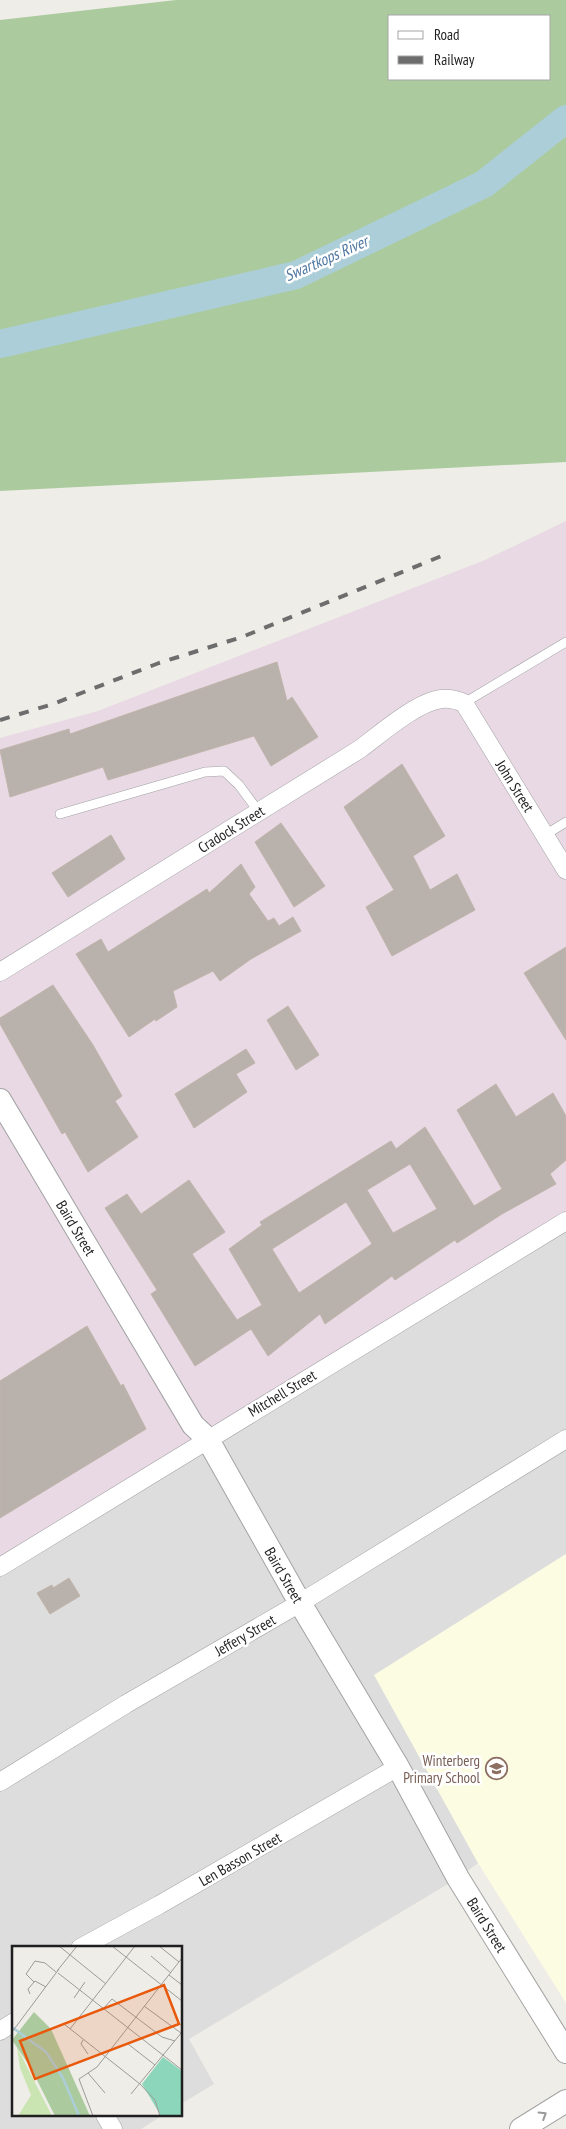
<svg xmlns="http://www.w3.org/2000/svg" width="566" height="2129" viewBox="0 0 566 2129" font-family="'PT Sans Narrow',sans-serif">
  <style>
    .residential { fill: #ddd }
    .industrial { fill: #e8d9e5 }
    .education { fill: #fcfce3 }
    .forest { fill: #abcb9f; fill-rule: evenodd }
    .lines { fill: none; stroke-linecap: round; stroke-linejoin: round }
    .river { stroke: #abced9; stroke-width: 28 }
    .building { fill: #b9b2ac; stroke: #c0b4aa; fill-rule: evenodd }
    .service-casing { stroke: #a3a3a3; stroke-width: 10 }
    .minor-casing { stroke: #a3a3a3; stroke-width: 19 }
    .tertiary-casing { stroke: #a3a3a3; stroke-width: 24 }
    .service { stroke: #fff; stroke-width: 9 }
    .minor { stroke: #fff; stroke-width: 18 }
    .tertiary { stroke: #fff; stroke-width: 22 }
    .rail { stroke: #6d6d6d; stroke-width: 4; stroke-dasharray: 10 10; stroke-linecap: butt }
    .oneway { stroke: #9a9a9a }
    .labels { text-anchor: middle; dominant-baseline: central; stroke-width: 5; stroke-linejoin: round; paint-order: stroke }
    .street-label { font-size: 15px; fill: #1f1f1f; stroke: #fff }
    .education-label { font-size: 15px; fill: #785e54; stroke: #fff; text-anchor: end }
    .water-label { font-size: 16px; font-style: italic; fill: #5077a0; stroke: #fff }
    .inset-river { fill: none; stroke: #abced9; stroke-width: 2.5 }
    .inset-road { fill: none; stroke: #9c9b97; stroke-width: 1 }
    .view { fill: #e8590c; fill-opacity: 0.15; stroke: #e8590c; stroke-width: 2.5 }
    .inset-edge { fill: none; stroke: #1f1f1f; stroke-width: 2.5 }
  </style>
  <rect width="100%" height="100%" fill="#efede7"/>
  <polygon class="residential" points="561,1224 566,1232 566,1554 375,1675 478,1863 458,1878 189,2039 214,2084 181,2104 181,1948 14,1948 14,2115 163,2115 141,2129 0,2129 0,1570"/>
  <polygon class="industrial" points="566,521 566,1214 0,1566 0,738 98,711 485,560"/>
  <polygon class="education" points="566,1554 566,2003 478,1863 374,1675"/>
  <path class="forest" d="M176,0h390v462l-566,29v-471zM390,16h160v63h-160z"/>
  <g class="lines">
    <polyline class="river" points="0,344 296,275 484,184 566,119"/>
  </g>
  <g class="building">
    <polygon points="277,662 287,701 292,697 318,737 271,766 254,736 108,780 103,767 10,797 0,750 69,729 70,734"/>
    <polygon points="402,764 445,836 413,856 430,890 457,874 475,910 392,956 366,907 394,890 344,807"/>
    <polygon points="281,823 325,886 294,907 255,842"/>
    <polygon points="111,835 125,859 68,897 52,873"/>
    <polygon points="241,864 255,887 249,894 268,921 274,918 279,926 293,917 301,931 251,959 220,981 213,971 173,991 177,1007 156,1021 155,1019 129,1037 76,954 101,939 108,952 207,889 209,893"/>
    <polygon points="566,947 566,1040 524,973"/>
    <polygon points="53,985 93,1045 122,1096 115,1101 138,1137 88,1172 65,1132 62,1134 0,1024 0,1018"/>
    <polygon points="288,1006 319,1055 296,1070 267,1020"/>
    <polygon points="246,1049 255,1063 236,1074 247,1092 194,1128 175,1094"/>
    <path d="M496,1084l20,33 37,-24 13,23v44l-16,14 6,10 -54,30 -45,29 -2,-3 -60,40 -3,-4 -67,48 -5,-10 -52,42 -17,-27 -56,37 -44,-72 6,-4 -52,-82 22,-14 14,20 48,-34 36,52 -33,22 45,66 25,-15 -33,-56 33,-24 -2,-3 131,-81 5,8 29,-22 49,79 28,-17 -45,-79zM410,1164l27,45 -44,24 -26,-43zM346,1202l26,42 -73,49 -27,-44z"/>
    <polygon points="87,1326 121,1386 123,1384 146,1429 0,1518 0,1381"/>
    <polygon points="69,1578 80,1596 50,1614 37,1593 52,1585 53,1588"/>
  </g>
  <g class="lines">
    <defs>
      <g id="service">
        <polyline points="464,703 566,642"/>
        <polyline points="60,814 205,772 224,771 239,785 259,812"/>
        <polyline points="545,835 566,822"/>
      </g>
      <g id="minor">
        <path d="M0,972l360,-223c20,-15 57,-47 81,-50 8,-1 16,1 23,4l102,167"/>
        <polyline points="0,1567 566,1221"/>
        <polyline points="0,1782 126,1704 300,1603 566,1439"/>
        <polyline points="80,1948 159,1905 398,1767"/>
        <polyline points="0,2031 14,2022"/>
        <polyline points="105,2115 113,2129"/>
      </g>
      <g id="tertiary">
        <polyline points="0,1100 193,1425 207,1438 300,1603 398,1767 458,1878 566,2052"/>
        <polyline points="521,2129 566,2101"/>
      </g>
    </defs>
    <use href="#service" class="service-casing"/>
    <use href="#minor" class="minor-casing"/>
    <use href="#tertiary" class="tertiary-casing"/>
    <use href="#service" class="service"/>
    <use href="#minor" class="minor"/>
    <use href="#tertiary" class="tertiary"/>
    <polyline class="rail" points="0,720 53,704 159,663 242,637 444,555"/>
  </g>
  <defs><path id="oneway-chevron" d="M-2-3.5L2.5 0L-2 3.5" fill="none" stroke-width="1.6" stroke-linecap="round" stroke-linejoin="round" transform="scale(1.25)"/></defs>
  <use class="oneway" href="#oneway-chevron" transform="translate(543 2115) rotate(-32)"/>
  <defs>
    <symbol id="school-ring" viewBox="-11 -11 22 22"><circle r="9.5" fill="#fff" stroke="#8d6e63" stroke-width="1.5"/><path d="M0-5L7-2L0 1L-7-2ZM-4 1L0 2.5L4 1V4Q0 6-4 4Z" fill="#8d6e63"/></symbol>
  </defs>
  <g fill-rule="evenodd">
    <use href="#school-ring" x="484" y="1756" width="25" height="25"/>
  </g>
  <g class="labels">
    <g class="street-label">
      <text transform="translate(515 786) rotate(58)">John Street</text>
      <text transform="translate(231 829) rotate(-32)">Cradock Street</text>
      <text transform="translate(76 1228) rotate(59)">Baird Street</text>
      <text transform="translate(282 1393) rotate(-31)">Mitchell Street</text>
      <text transform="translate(284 1575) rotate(60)">Baird Street</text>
      <text transform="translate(245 1635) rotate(-30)">Jeffery Street</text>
      <text transform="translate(240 1859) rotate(-30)">Len Basson Street</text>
      <text transform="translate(487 1925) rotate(58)">Baird Street</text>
    </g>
    <g class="education-label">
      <text x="480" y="1760">Winterberg<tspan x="480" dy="17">Primary School</tspan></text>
    </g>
    <g class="water-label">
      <text transform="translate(326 258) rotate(-24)">Swartkops River</text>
    </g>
  </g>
  <g transform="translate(12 1946)">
    <rect width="170" height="170" fill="#efede7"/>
    <path d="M5,101l7,14 28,55h-34l13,-21 -11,-27z" fill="#cae5b1"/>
    <path d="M22,66l17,17 39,87h-35l-24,-48 -19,-28z" fill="#abcb9f"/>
    <path d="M151,111l19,14v45h-21l-19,-32z" fill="#8cd7bb"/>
    <path class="inset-river" d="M1,82l33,24 17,26 16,38"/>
    <path class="inset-road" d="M47,0l47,38M100,0l70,55M147,0l20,16M139,10l20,17M45,25l20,-25M46,27l124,97M157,29l13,10M22,36l-8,-8 9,-13 10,2 11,9M18,48l-2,-5 7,-8 11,6M62,52l11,-16M132,60l37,27M91,63l9,-10 50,38 13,4M52,78l76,60 15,16 5,16M58,83l65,-83M0,86l47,-63M71,94l-2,4 7,10M116,98l27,21M76,127l17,20M119,148l51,-62M81,170l-14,-37 18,-12 85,-109"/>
    <path class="view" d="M152,39l15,39 -144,55 -15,-38z"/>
    <rect width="170" height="170" class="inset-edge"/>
  </g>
  <rect x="388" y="15" width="162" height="65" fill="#ffffff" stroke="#a5a5a5"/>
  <rect x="398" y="31" width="25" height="8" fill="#ffffff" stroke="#a5a5a5"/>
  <text x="434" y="40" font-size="15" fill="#1f1f1f">Road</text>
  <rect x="398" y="56" width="25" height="8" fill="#6d6d6d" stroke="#a5a5a5"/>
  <text x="434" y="65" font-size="15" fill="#1f1f1f">Railway</text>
</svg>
